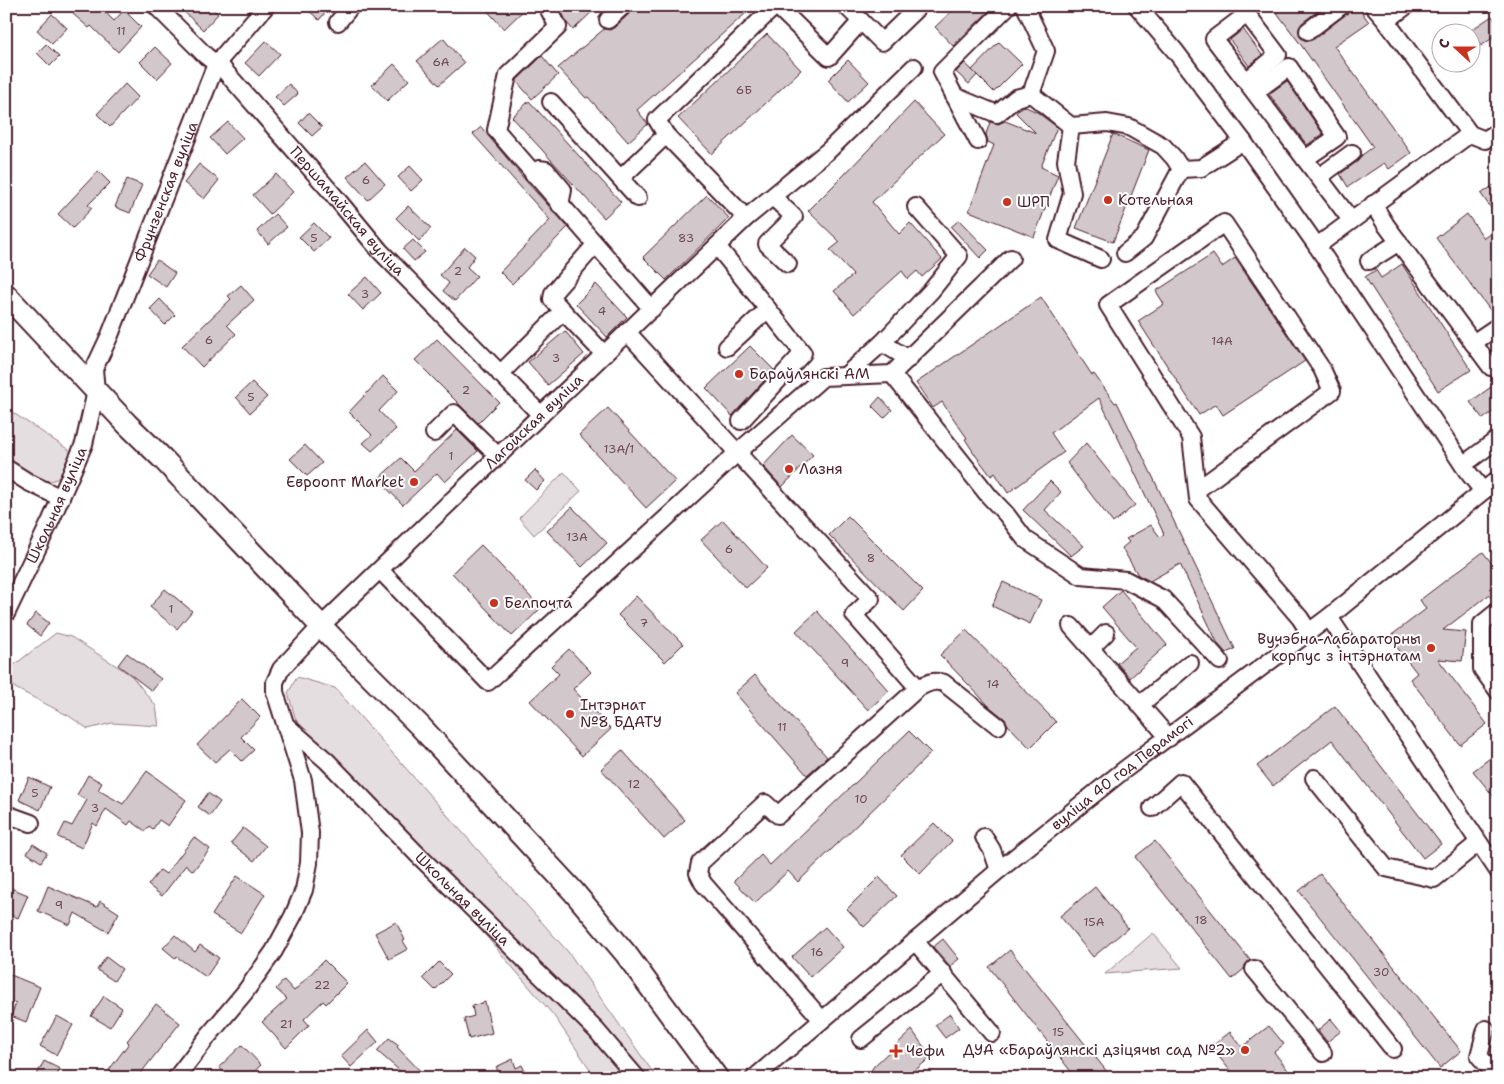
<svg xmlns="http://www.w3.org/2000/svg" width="1504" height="1084" viewBox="0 0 1504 1084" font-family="'Shantell Sans',sans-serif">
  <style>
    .green { fill: #e5dee0; stroke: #987e86 }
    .building { fill: #d2c7cb; stroke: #4a1f2b }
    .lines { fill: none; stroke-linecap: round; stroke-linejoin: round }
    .minor-casing { stroke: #4a1f2b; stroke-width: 20 }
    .major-casing { stroke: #4a1f2b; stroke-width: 25 }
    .minor { stroke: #fff; stroke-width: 16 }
    .major { stroke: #fff; stroke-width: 21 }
    .poi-dot { fill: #c8321e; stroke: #fff; stroke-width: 2 }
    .labels { text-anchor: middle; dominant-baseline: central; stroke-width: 4; stroke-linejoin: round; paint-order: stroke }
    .number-label { font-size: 12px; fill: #6c4953 }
    .street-label { font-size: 15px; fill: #4a1f2b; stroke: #fff }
    .poi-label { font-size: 15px; fill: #4a1f2b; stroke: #fff; text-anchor: start }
  </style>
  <rect width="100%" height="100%" fill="#fff"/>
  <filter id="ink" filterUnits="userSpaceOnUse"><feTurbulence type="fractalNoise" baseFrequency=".02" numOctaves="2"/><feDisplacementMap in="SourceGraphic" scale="10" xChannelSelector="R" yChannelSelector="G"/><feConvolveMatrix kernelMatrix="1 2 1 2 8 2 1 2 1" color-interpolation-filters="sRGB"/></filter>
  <g filter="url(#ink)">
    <g class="green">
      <path d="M6,408l66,44c-3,7 -7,19 -13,25 -14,13 -39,-9 -53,-16z"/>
      <polygon points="564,472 581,491 534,535 519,518"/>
      <polygon points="56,633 71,637 131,675 156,706 159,726 112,723 88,729 69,716 15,688 6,676 6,671"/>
      <polygon points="297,677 335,688 569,953 657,1078 596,1078 554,1016 434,875 296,720 288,693"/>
      <polygon points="1153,933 1182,968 1105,974"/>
    </g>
    <g class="building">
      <polygon points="80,6 99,6 114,21 124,10 141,27 118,52 91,26 89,28 73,14"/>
      <polygon points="178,6 210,6 218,14 203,30"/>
      <polygon points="304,6 331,6 319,20"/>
      <polygon points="483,6 528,6 504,29"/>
      <polygon points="559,6 598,6 573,30 567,23"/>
      <polygon points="633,6 741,6 746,13 637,110 648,124 628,142 588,97 586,98 558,68 604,29 610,30 615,27 630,13"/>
      <polygon points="957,6 988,6 991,9 953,46 935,27"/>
      <polygon points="1272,6 1320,6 1321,8 1302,23 1299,28 1300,37 1304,40 1309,41 1314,39 1357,6 1369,22 1334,46 1411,153 1389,169 1384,163 1348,187 1340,174 1358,161 1362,155 1373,147 1301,45"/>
      <polygon points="52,14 67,28 52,44 37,30"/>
      <polygon points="1492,16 1498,24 1498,34 1481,46 1471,30"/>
      <polygon points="1243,29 1262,55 1249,66 1230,40"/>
      <polygon points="767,34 801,70 712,154 678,118"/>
      <polygon points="443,38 464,63 439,85 417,61"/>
      <polygon points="266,41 280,54 259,76 245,63"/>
      <polygon points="999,42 1022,64 994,92 972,70"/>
      <polygon points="46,44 59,57 50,66 37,53"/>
      <polygon points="155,47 172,63 157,79 140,62"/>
      <polygon points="542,56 558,75 532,99 517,82 517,80"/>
      <polygon points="848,60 869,82 848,102 828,80"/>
      <polygon points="965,63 977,75 969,84 956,72"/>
      <polygon points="394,64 409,80 387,101 372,85"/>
      <polygon points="1287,81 1323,134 1307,145 1269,94"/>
      <polygon points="125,84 138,97 110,127 97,114"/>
      <polygon points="289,84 298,94 284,106 275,97"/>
      <polygon points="529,101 621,202 604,218 512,117"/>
      <polygon points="914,102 944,134 872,202 899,234 910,223 942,259 922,277 917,271 908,279 902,271 854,314 834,291 853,275 830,250 840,242 808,211 843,176"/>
      <polygon points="1024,106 1037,112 1057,127 1041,167 1058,175 1034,237 969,211 994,145 988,142 986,134 990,122 998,124 1005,121 1036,133 1016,113 1018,110"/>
      <polygon points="308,113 322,127 312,136 299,123"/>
      <polygon points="228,122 243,138 225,154 210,138"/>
      <polygon points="481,127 526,181 568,227 512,284 500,272 550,220 473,134"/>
      <polygon points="1113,134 1149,150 1113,242 1076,228"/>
      <polygon points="365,161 385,184 368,200 347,177"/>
      <polygon points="199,164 219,180 204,199 184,183"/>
      <polygon points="410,166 423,180 411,191 398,177"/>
      <polygon points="98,171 110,183 88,205 92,208 73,228 58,214"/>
      <polygon points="276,174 293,192 270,214 253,195"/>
      <polygon points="127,179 142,185 130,213 115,207"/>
      <polygon points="1498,182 1498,218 1481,194"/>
      <polygon points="707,195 729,218 666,280 643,257"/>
      <polygon points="408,206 431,228 419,241 396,218"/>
      <polygon points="275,214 287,227 268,244 257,231"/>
      <polygon points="1467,214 1484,238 1498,228 1498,304 1490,310 1436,238"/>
      <polygon points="959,220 988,250 980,258 951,227"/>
      <polygon points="314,223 329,238 314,252 299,237"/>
      <polygon points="413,240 425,252 414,261 403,249"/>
      <polygon points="465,247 475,256 467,267 477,276 455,301 443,291 449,283 440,275"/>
      <polygon points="1213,254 1222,267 1235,258 1305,361 1223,415 1216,404 1199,415 1138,321 1164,304 1156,291"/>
      <polygon points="157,260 175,273 166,287 147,274"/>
      <polygon points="1402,264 1471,370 1438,391 1365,277 1376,270 1381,278"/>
      <polygon points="367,277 381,293 363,310 348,294"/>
      <polygon points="596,284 627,317 607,337 576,304"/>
      <polygon points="241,285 254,300 227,325 236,334 202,367 182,346 231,299 228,296"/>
      <polygon points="1041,297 1092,375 1094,374 1115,403 1117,402 1235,649 1226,653 1218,644 1180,564 1150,581 1138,575 1122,548 1129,542 1126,539 1151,525 1160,537 1164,534 1099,398 1051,433 1064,452 1008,493 995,473 991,476 976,456 965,439 967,438 942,402 933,408 916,383"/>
      <polygon points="160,299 175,315 165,325 150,309"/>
      <polygon points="565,331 584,354 548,385 528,362"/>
      <polygon points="437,339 499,402 478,423 415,360"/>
      <polygon points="750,346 774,370 732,416 706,388"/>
      <polygon points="383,376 398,391 379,411 396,429 372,451 363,443 372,435 349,412"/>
      <polygon points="252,382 267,397 250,413 236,397"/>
      <polygon points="1498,382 1498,408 1483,419 1470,402"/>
      <polygon points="880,397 892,410 884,418 872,406"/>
      <polygon points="608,408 675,481 646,508 579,435"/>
      <polygon points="457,430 478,451 445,482 437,473 403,505 378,479 401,458 414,471"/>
      <polygon points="792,435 813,455 782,487 763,466"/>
      <polygon points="1086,443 1135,505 1113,523 1067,463"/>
      <polygon points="305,445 322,463 307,476 290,459"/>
      <polygon points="535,470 545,481 536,490 525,480"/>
      <polygon points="1050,481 1061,492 1045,510 1084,546 1071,556 1023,510"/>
      <polygon points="572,507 607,543 582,567 547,531"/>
      <polygon points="848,516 923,591 904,611 829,535"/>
      <polygon points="723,520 767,568 746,588 701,540"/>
      <polygon points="481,545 541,608 512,636 452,573"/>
      <polygon points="1483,552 1498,571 1498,588 1443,630 1466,632 1462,661 1438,659 1487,724 1460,745 1410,679 1417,673 1389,637 1426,609 1420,600"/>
      <polygon points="1003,582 1041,600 1030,624 992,606"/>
      <polygon points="165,589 192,611 177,629 150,607"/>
      <polygon points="1121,590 1167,645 1130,678 1117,663 1136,647 1102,607"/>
      <polygon points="636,596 683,644 665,662 618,615"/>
      <polygon points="817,611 889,691 868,710 796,631"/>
      <polygon points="36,613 49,623 40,636 27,625"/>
      <polygon points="966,630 1056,722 1030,748 1008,725 1005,719 990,707 940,655"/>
      <polygon points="569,649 591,672 573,689 611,729 582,756 530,701 559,674 551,666"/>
      <polygon points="127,653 161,679 152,691 118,665"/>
      <polygon points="755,675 827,757 807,775 735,693"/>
      <polygon points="242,699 260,717 241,737 254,750 242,761 230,749 215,762 197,745"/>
      <polygon points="1335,706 1441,844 1423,858 1332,740 1273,786 1257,766"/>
      <polygon points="909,731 931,753 798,882 788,871 755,903 734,881 761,855 770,865"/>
      <polygon points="622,750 685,820 664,839 601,769"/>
      <polygon points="1498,752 1498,802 1473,771"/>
      <polygon points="147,771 186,800 168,826 159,820 153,829 149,826 145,831 131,821 128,825 106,809 97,826 93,823 82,848 58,837 65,823 72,826 87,800 77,795 88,775 102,783 98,790 123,804"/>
      <polygon points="29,777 50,787 40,810 19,800"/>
      <polygon points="208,793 220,802 210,816 198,807"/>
      <polygon points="934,823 952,841 920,874 901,855"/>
      <polygon points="243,828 266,846 254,861 231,843"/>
      <polygon points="194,837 210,849 193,871 186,865 162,896 148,885 160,870 166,874"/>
      <polygon points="1155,841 1250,960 1245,965 1244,969 1232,979 1135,857"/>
      <polygon points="33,844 47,853 41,862 27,853"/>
      <polygon points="1320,874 1461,1051 1440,1068 1299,891"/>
      <polygon points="237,876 265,894 241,933 212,915"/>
      <polygon points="879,877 897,896 864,927 847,909"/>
      <polygon points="6,886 28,895 18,918 6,913"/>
      <polygon points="48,886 97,907 100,901 119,913 108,932 75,913 70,925 38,911"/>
      <polygon points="1095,887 1128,928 1093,957 1060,916"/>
      <polygon points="396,922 405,940 403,941 408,949 389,959 375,933"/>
      <polygon points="825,927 843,947 810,977 792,957"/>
      <polygon points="175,935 195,952 200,945 219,958 206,977 177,957 175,958 163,948"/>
      <polygon points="943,939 959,959 950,966 933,947"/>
      <polygon points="1010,950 1108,1073 1102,1078 1076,1078 989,967"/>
      <polygon points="106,957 122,969 114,981 97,970"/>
      <polygon points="324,960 347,983 326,1004 323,1001 304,1019 309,1025 286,1048 262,1022 287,999 276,989 284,980 294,991"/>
      <polygon points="439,962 451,974 435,990 423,978"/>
      <polygon points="6,973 40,987 26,1022 11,1016 16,1003 6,999"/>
      <polygon points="104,996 122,1008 110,1027 91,1016"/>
      <polygon points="485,1002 492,1033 469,1039 464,1019 474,1016 472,1006"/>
      <polygon points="156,1004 180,1023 137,1078 119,1078 109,1070 129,1043 127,1041"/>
      <polygon points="950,1014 959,1028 945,1038 935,1025"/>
      <polygon points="57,1016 73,1025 56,1055 40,1046"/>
      <polygon points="1331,1019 1341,1031 1327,1042 1318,1030"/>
      <polygon points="1269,1026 1284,1044 1274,1052 1294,1078 1236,1078 1211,1047 1230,1032 1242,1047"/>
      <polygon points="368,1030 378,1042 351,1067 341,1056"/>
      <polygon points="912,1030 931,1057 906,1078 866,1078 874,1066"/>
      <polygon points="389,1038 399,1045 397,1047 427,1078 408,1078 377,1051"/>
      <polygon points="242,1045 261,1065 247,1078 229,1078 219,1067"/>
      <polygon points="513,1059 516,1068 522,1065 528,1078 494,1078 500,1075 496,1067"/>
      <polygon points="44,1061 60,1069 56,1078 35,1078"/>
    </g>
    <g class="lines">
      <defs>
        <g id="minor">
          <path id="s1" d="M156,6l50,50 17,13 108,123 49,59 161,164"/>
          <polyline points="549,6 548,8 558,27 508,75 496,130 652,309"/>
          <polyline points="777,6 829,57 861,21"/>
          <polyline points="846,6 882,42 919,6"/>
          <polyline points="1137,6 1176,52 1243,141 1317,246 1467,471 1483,491"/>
          <polyline points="1373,6 1386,21"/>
          <polyline points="1406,6 1386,21 1470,134 1485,140 1498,131"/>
          <polyline points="608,20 623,6"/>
          <polyline points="338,22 351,6"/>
          <polyline points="1308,31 1341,6"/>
          <polyline points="1246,81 1278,55 1247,14 1214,39 1351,220"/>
          <polyline points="1255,92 1289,67 1337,137 1305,159"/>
          <polyline points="1031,94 1071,126"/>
          <polyline points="954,96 997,114 1016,98 1031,94 1046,51 1025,6"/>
          <polyline points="551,102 638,198"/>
          <polyline points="978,141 942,72 1008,6"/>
          <polyline points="533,174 539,169 546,170 563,190 560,205"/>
          <polyline points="1319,177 1352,153"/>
          <polyline points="621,178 666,135"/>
          <polyline points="773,197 794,217 767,244 788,264"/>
          <polyline points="1373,204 1386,225 1491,367"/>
          <polyline points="746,218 666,135 657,120 775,6"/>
          <polyline points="717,246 803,353 741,421"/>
          <polyline points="1317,246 1470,134"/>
          <polyline points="1125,253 1144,238 1181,169"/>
          <polyline points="1101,259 1058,240 1072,193 1066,161 1071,126 1107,123 1129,127 1163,146 1174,158 1181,169 1201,168 1243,141"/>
          <polyline points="1369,261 1399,242"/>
          <polyline points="563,311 604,354"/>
          <polyline points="627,332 871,599 854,615 918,688"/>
          <polyline points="1473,343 1498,326"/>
          <polyline points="727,347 768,309"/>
          <polyline points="909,359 882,343 931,291 959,256 916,207"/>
          <polyline points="500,374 563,311 552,299 553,293 595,245"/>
          <polyline points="892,374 989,496 1006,514 1025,539 1081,576 1126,580 1163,599 1220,661"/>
          <polyline points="845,376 882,343"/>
          <polyline points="434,433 454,413 498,456"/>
          <polyline points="1463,465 1498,439"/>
          <polyline points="6,468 28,482 61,498"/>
          <polyline points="1197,490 1332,391 1322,369 1224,223 1108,305 1191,437 1198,499 1300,618 1309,632"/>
          <polyline points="380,570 488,682 737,453 823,377 892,374 1011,258"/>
          <polyline points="1498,611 1482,624 1482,669 1498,691"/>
          <path id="s2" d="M6,614l45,-94 33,-76 12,-53 -2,-22 16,-34 106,-271 50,-58"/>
          <polyline points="1329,617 1498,871"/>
          <polyline points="1071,626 1169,738"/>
          <polyline points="1091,648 1106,633"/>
          <polyline points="1141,704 1190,663"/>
          <path id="s3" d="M288,727l39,34 90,93 179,176 41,48"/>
          <polyline points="1314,778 1386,868 1434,879 1478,843"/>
          <polyline points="1152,808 1181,782 1393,1049"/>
          <polyline points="6,814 31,823"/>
          <polyline points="984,837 992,850 999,870"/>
          <polyline points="915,941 992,1033"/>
          <polyline points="1254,969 1323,1053"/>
          <path d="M822,1020l-119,-137 -5,-10 2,-10 65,-60 13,12 140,-127c10,-5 15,-8 26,-5l54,43"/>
          <polyline points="1486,1029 1479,1056 1493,1072"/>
          <polyline points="861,1039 943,973"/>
          <path id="s4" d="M176,1078l33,-43 36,-43 29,-41 19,-35 11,-26 5,-27 1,-30 -7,-53 -28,-88v-10l6,-13 41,-44 424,-407 83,-68 85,-83"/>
          <path id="s5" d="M754,1078l245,-208 125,-100 205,-153 169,-138"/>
        </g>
        <polyline id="major" points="6,295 127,424 163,459 340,646 420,726 573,891 626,954 717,1078"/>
      </defs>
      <use href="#minor" class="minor-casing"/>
      <use href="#major" class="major-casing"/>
      <use href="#minor" class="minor"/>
      <use href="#major" class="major"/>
    </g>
  </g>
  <g class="poi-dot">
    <circle cx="1108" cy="200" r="5"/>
    <circle cx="1007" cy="202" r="5"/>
    <circle cx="739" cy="374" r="5"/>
    <circle cx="789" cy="469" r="5"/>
    <circle cx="414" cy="482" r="5"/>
    <circle cx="494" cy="603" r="5"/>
    <circle cx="1431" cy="648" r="5"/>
    <circle cx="570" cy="714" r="5"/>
    <circle cx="1245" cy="1050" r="5"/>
    <path d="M893.5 1043.5h5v5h5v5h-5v5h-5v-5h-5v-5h5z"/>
  </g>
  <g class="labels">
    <g class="number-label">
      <text x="121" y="31">11</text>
      <text x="441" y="62">6А</text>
      <text x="744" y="90">6Б</text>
      <text x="366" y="180">6</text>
      <text x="314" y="238">5</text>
      <text x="686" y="238">83</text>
      <text x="458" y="271">2</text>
      <text x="365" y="294">3</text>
      <text x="602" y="311">4</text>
      <text x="209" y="340">6</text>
      <text x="1222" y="341">14А</text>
      <text x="556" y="358">3</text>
      <text x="466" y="390">2</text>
      <text x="251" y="397">5</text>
      <text x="619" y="449">13А/1</text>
      <text x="451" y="456">1</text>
      <text x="577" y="537">13А</text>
      <text x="729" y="549">6</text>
      <text x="871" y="558">8</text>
      <text x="171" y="609">1</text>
      <text x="644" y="623">7</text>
      <text x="845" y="663">9</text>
      <text x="993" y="684">14</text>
      <text x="782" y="727">11</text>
      <text x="634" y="784">12</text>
      <text x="35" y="793">5</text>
      <text x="861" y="799">10</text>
      <text x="95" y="808">3</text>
      <text x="59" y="905">9</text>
      <text x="1201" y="920">18</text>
      <text x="1094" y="922">15А</text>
      <text x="817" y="952">16</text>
      <text x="1381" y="972">30</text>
      <text x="322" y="985">22</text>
      <text x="286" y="1024">21</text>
      <text x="1058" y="1032">15</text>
    </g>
    <g class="street-label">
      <text stroke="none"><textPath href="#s2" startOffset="455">Фрунзенская вуліца</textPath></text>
      <text stroke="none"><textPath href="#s1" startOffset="281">Першамайская вуліца</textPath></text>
      <text stroke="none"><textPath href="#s4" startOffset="810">Лагойская вуліца</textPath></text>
      <text stroke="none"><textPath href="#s2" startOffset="120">Школьная вуліца</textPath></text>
      <text stroke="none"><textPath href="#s5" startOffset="478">вуліца 40 год Перамогі</textPath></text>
      <text stroke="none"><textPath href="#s3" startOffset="245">Школьная вуліца</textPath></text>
    </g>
    <g class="poi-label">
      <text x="1118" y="200">Котельная</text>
      <text x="1017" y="202">ШРП</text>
      <text x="749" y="374">Бараўлянскі АМ</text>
      <text x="799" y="469">Лазня</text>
      <text x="404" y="482" text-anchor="end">Евроопт Market</text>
      <text x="504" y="603">Белпочта</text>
      <text x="1421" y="639" text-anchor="end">Вучэбна-лабараторны<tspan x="1421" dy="17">корпус з інтэрнатам</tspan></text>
      <text x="580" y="705">Інтэрнат<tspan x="580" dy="17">№8 БДАТУ</tspan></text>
      <text x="1235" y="1050" text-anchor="end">ДУА «Бараўлянскі дзіцячы сад №2»</text>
      <text x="906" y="1051">Чефи</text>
    </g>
  </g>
  <rect width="1504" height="1084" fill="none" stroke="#fff" stroke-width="25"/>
  <rect x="12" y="12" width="1479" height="1059" fill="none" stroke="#4a1f2b" stroke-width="2" filter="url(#ink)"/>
  <g transform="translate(1456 48) rotate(291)"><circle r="24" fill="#ffffff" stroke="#b7a5aa"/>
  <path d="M0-4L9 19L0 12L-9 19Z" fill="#c8321e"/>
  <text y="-8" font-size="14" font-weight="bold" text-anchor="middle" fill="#4a1f2b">С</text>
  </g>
</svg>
